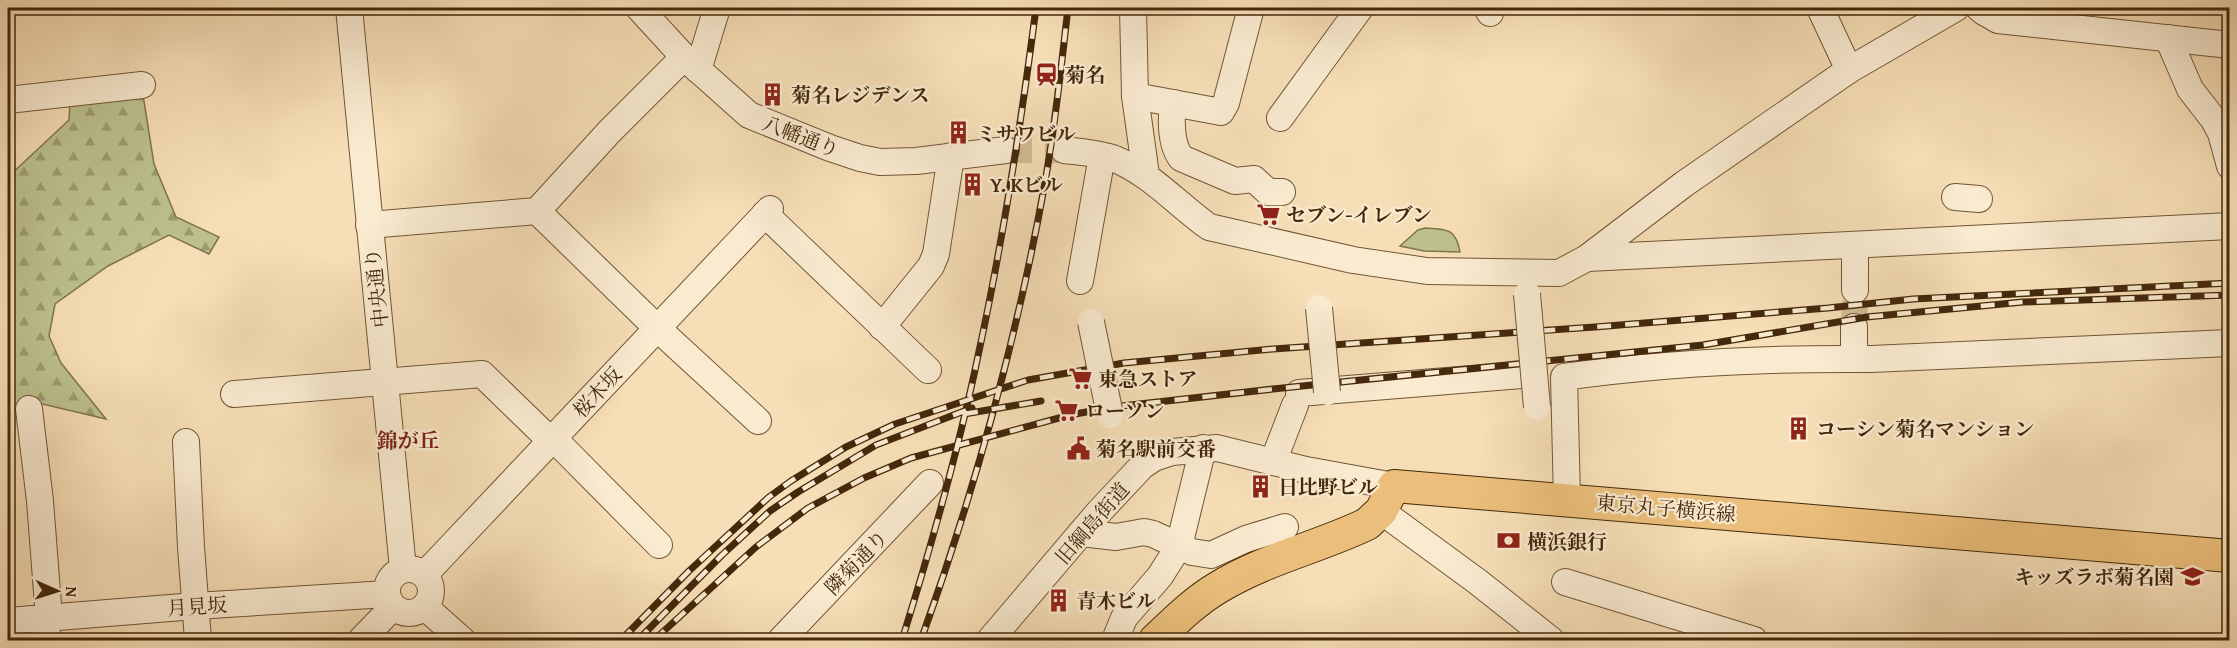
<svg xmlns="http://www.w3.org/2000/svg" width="2237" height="648" viewBox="0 0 2237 648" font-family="'Gentium Book Plus','Noto Serif JP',serif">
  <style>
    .forest { fill: url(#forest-firs); stroke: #80744c; stroke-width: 1.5 }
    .park { fill: #bcc18e; stroke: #80744c; stroke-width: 1.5 }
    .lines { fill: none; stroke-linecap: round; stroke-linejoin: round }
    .minor-tunnel { stroke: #d2ba94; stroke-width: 26; stroke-dasharray: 26 13; stroke-linecap: butt }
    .minor-casing { stroke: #705635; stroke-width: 28 }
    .major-casing { stroke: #44280a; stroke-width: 34 }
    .minor { stroke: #f9ead0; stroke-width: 26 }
    .major { stroke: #ebbf7b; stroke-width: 32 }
    .rail-casing { stroke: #44280a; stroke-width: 7 }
    .rail { stroke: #f9ead0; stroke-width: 4.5; stroke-dasharray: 14; stroke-linecap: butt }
    .minor-bridge-casing { stroke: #705635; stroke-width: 28; stroke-linecap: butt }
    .minor-bridge { stroke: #f9ead0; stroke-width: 26 }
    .labels { text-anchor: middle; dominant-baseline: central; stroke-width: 4.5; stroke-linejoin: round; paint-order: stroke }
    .poi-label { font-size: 20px; font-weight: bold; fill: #44280a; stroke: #f9ead0; text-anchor: start }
    .street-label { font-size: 20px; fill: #44280a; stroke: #f9ead0 }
    .neighbourhood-label { font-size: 21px; font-weight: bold; fill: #7a1f14; stroke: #f9ead0 }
  </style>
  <defs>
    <pattern id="forest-firs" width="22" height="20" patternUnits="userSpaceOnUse" patternTransform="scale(1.5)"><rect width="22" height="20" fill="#bcc18e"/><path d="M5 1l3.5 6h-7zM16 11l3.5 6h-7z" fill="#9a9d72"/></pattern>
  </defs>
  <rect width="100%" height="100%" fill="#f6deb6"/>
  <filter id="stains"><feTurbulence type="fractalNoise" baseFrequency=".00333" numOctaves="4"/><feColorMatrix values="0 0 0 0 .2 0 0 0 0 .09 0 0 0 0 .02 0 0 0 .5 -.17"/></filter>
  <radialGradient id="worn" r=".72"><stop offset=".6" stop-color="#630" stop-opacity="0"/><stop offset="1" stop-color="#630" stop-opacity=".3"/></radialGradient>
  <polygon class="forest" points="143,95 154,164 176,217 219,237 209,254 169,235 108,266 55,304 49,336 61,363 106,419 34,402 8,416 8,177 69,120 70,101"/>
  <path class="park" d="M1425,228c21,1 31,0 35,24l-36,-1 -24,-5 18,-16z"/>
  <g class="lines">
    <g class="minor-tunnel">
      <polyline points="1006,150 1064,150"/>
      <polyline points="1854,327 1855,290"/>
    </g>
    <defs>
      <g id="minor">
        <polyline points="349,8 403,569"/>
        <polyline points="639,8 684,57 749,115 830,148 860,158 880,162 916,161 1006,150"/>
        <polyline points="1133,8 1135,96 1146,175"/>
        <polyline points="1487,8 1490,13"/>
        <polyline points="1820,8 1849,70"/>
        <polyline points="1979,8 1984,12 1998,20 2230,45"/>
        <polyline points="2168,38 2190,89 2214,120 2221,133 2230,166"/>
        <polyline points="698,70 717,8"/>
        <polyline points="1135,96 1221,112 1226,103 1251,8"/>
        <polyline points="8,100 142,85"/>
        <path d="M1173,103c-2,17 -3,40 8,55l54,23 19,-2 14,13h14"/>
        <polyline points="1280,118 1360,8"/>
        <path d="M1064,150c16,2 35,3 51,9 36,15 62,45 94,68l144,33 74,11 132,2 28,-15 97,-74 165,-114 107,-62"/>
        <polyline points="1955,197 1979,199"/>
        <polyline points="537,211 657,328 758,421"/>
        <polyline points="765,214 928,370"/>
        <polyline points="369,225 537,211 609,132 684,57"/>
        <polyline points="1587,258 2230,226"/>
        <polyline points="1080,281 1102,156"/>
        <polyline points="1855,290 1855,246"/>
        <polyline points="882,327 931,266 936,254 951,156"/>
        <polyline points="1854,358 1854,327"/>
        <polyline points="1299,393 1534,374"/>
        <polyline points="234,394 482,374 551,441"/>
        <polyline points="29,409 40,501 49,618 45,640"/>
        <polyline points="553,438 659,545"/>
        <polyline points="186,442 191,547 198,640"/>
        <polyline points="1273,462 1295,405"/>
        <path d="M1567,500l-3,-123c101,-14 205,-19 307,-18l359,-16"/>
        <polyline points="1381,511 1478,582 1551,640"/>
        <polyline points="1081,533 1116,537 1144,532 1153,534 1192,552 1211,555 1246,539 1285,527"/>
        <circle cx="409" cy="591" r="22"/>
        <polyline points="425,574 770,209"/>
        <polyline points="1565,582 1754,640"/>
        <polyline points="425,607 462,640"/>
        <polyline points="8,621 195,606 387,594"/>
        <polyline points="361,640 393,607"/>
        <polyline points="781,640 930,483"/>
        <polyline points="990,640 1098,513 1142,466 1154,458 1172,452 1217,448 1306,470 1394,486"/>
        <polyline points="1115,640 1124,618 1160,576 1179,546 1203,448"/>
      </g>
      <path id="major" d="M1155,640c20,-19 40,-39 64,-53 46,-28 100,-40 148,-63l14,-13 13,-25 836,70"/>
    </defs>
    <use href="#minor" class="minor-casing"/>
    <use href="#major" class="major-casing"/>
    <use href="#minor" class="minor"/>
    <use href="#major" class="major"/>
    <defs>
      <g id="rail">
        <polyline points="964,414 1041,401"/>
        <polyline points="621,640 689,571 769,497 791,481 846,447 895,424 1028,380 1124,363 1273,349 1595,327 1828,308 1913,299 2230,283"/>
        <polyline points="638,640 722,555 770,511 798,492 876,445 972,408"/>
        <polyline points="654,640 756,547 808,508 864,478 911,458 1070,415 1113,407 1273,389 1703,345 1867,317 2023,302 2230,295"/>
        <path d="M902,640c29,-93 56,-188 76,-284 25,-115 43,-232 58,-348"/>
        <path d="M921,640c53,-147 95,-298 123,-452 11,-60 17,-120 24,-180"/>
      </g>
    </defs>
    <use href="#rail" class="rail-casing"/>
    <use href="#rail" class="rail"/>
    <defs>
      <g id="minor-bridge">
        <polyline points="1527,294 1537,407"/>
        <polyline points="1319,308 1327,392"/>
        <polyline points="1091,322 1110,415"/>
      </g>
    </defs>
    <use href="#minor-bridge" class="minor-bridge-casing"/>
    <use href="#minor-bridge" class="minor-bridge"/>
  </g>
  <defs>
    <symbol id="station-bare" viewBox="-9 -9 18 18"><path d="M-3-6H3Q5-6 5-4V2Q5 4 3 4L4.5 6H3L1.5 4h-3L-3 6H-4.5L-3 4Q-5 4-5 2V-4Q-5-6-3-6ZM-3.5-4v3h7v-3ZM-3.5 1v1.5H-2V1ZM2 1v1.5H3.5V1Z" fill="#8f2418" stroke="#f9ead0" stroke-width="2.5" paint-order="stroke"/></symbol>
    <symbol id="building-bare" viewBox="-9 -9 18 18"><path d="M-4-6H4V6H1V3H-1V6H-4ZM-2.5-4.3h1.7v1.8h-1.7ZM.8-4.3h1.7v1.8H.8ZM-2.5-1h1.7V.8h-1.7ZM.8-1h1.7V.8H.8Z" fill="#8f2418" stroke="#f9ead0" stroke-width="2.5" paint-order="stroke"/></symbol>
    <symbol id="supermarket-bare" viewBox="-9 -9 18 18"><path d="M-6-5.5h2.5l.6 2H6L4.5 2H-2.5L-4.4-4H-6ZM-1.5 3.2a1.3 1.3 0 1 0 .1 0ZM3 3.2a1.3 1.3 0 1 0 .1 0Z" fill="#8f2418" stroke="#f9ead0" stroke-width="2.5" paint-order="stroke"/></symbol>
    <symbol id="civic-bare" viewBox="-9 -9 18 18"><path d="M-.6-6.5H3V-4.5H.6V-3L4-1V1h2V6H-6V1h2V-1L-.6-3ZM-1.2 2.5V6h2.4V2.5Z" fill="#8f2418" stroke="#f9ead0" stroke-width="2.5" paint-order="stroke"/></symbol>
    <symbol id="bank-bare" viewBox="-9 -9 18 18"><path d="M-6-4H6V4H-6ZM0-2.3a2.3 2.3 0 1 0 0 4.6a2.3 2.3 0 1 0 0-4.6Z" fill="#8f2418" stroke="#f9ead0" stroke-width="2.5" paint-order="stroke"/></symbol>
    <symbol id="school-bare" viewBox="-9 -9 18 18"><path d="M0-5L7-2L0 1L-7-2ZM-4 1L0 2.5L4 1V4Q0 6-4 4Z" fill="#8f2418" stroke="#f9ead0" stroke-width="2.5" paint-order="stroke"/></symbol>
  </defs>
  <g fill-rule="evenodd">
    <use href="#station-bare" x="1030" y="58" width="33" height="33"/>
    <use href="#building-bare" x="756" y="78" width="33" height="33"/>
    <use href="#building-bare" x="942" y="116" width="33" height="33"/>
    <use href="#building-bare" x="956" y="168" width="33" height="33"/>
    <use href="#supermarket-bare" x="1252" y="198" width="33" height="33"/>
    <use href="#supermarket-bare" x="1064" y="362" width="33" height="33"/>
    <use href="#supermarket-bare" x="1050" y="394" width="33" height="33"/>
    <use href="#building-bare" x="1782" y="412" width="33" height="33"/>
    <use href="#civic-bare" x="1062" y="432" width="33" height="33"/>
    <use href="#building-bare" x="1244" y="470" width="33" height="33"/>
    <use href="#bank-bare" x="1492" y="524" width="33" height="33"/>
    <use href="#school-bare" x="2176" y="560" width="33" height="33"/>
    <use href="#building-bare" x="1042" y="584" width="33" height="33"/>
  </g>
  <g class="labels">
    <g class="poi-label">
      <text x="1065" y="74">菊名</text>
      <text x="791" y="94">菊名レジデンス</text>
      <text x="976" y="133">ミサワビル</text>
      <text x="990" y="184">Y. Kビル</text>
      <text x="1286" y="214">セブン-イレブン</text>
      <text x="1098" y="378">東急ストア</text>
      <text x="1085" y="410">ローソン</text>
      <text x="1816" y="428">コーシン菊名マンション</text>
      <text x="1096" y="448">菊名駅前交番</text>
      <text x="1278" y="486">日比野ビル</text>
      <text x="1527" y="541">横浜銀行</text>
      <text x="2174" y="576" text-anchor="end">キッズラボ菊名園</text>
      <text x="1076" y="600">青木ビル</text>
    </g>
    <g class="street-label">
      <text transform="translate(801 136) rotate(21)">八幡通り</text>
      <text transform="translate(376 288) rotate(-96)">中央通り</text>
      <text transform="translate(597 392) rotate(-47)">桜木坂</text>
      <text transform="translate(1666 508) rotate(5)">東京丸子横浜線</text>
      <text transform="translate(1092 523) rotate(-49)">旧綱島街道</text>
      <text transform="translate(856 562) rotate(-46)">隣菊通り</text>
      <text transform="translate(197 606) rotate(-4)">月見坂</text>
    </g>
    <g class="neighbourhood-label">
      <text x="408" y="440">錦が丘</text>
    </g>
  </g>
  <rect width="2237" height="648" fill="none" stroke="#f6deb6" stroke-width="30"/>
  <rect x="9" y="9" width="2219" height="630" fill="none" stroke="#44280a" stroke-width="3"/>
  <rect x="15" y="15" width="2207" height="618" fill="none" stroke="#44280a" stroke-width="1.5"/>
  <g transform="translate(57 591) rotate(93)" stroke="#f9ead0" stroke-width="4.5" paint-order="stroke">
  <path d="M0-4.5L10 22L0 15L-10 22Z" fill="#44280a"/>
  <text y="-9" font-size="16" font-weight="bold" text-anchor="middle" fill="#44280a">N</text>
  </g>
  <rect width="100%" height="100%" filter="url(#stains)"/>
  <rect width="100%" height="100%" fill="url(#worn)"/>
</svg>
